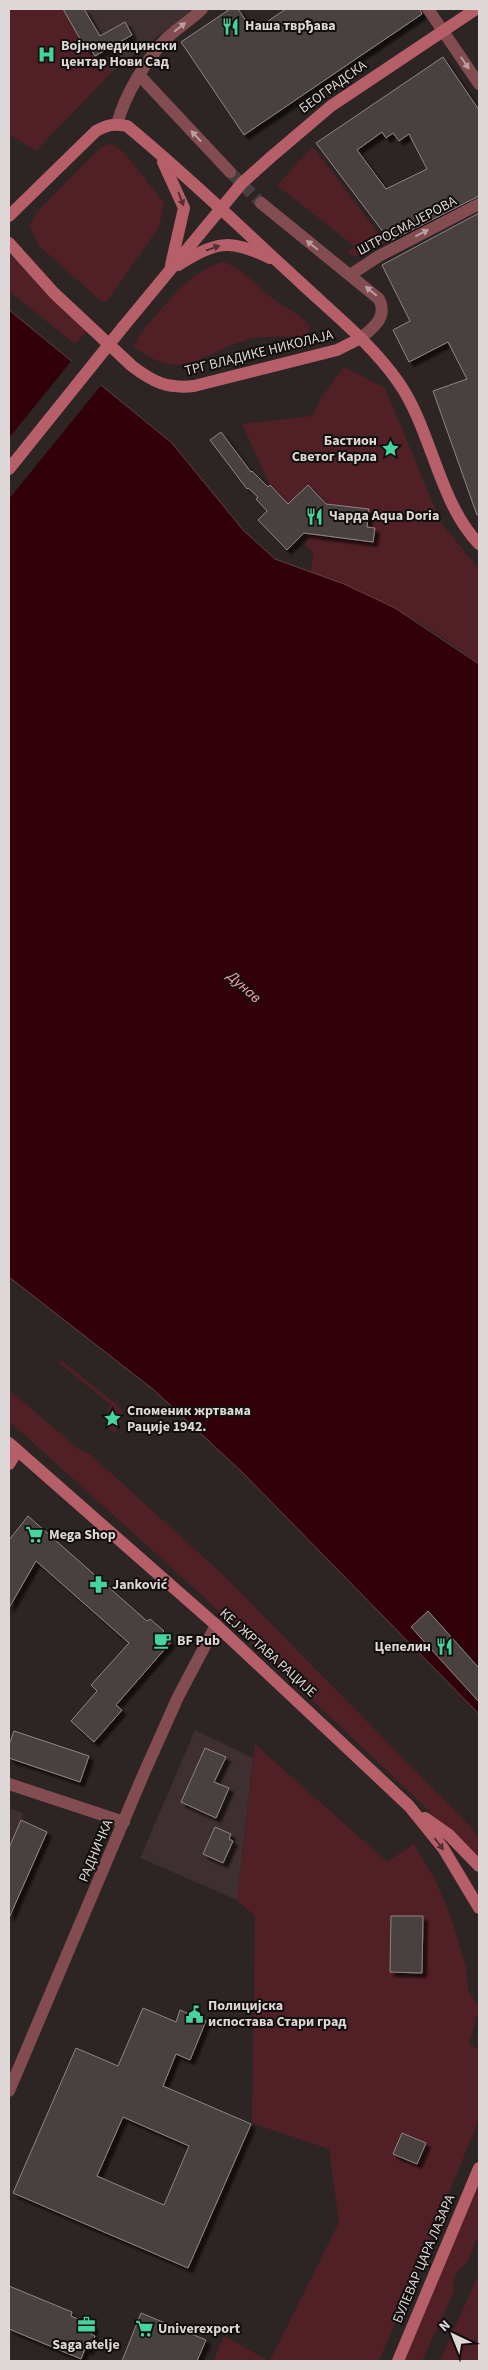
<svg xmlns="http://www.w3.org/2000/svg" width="488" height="2370" viewBox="0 0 488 2370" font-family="'Source Sans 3',sans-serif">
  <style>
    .built { fill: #3e2f30 }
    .green { fill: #512026 }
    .water { fill: #310008; stroke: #654046 }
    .pier { fill: #2d2424 }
    .building { fill: #4a4040; stroke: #8f8485; fill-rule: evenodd; filter: url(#shadow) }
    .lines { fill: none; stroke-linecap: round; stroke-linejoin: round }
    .street-tunnel { stroke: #473f3f; stroke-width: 12; stroke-dasharray: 12 6; stroke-linecap: butt }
    .street { stroke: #834c51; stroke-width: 12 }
    .secondary { stroke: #b65f68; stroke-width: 12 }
    .secondary-bridge { stroke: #b65f68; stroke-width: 12 }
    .oneway { fill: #b99fa1 }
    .oneway2 { fill: #542e32 }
    .labels { text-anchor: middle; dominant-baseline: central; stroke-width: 4; stroke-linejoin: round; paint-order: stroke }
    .poi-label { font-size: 14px; font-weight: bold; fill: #ddd7d7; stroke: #120e0e; text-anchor: start }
    .street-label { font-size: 14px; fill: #ddd7d7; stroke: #120e0e }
    .water-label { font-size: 15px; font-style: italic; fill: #fda1a9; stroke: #120e0e }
  </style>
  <defs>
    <filter id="shadow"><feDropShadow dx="4.5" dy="4.5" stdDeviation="1" flood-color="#0009"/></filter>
  </defs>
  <rect width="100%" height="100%" fill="#2d2424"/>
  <g class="built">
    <polygon points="9,9 193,9 112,72 90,49 42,98"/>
    <polygon points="195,1730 253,1758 237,1900 140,1858"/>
    <polygon points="9,1808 23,1813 21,1820 47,1832 9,1918"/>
  </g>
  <g class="green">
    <polygon points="9,9 63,9 87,51 90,48 112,72 36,151 9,134"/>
    <polygon points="108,144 115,145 126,155 164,203 159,227 107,301 101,301 37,244 30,225 37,212 99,149"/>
    <polygon points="313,147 385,242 357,256 347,254 354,246 277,185"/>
    <polygon points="9,254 87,331 75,344 9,291"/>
    <path d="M224,262c20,7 31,24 48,36 12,10 29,16 38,28l-2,7 -6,3c-17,2 -34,-1 -51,3 -50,12 -67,47 -118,7l6,-6 -2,-2c21,-25 54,-70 87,-76z"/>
    <path d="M344,367l41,21 56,135 38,46v95c-48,-39 -109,-72 -168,-91l2,-21 -8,-7 2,-5 -3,-7 69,9 2,-14 -8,-1 2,-18 -43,-5 -18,-19 -20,19 -18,-19 -28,-61 70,-8 9,-18z"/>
    <polygon points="61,1360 120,1407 123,1418 115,1433 109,1429 110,1410 108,1408 111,1405 59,1363"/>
    <polygon points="9,1390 79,1449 91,1455 222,1574 462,1818 479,1837 479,1864 418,1800 193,1587 9,1421"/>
    <polygon points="255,1744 387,1862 414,1844 436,1882 449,1912 466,1967 468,1991 479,2007 469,2044 479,2050 479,2120 379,2361 270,2361 339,2222 329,2149 252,2123 255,1916 237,1900"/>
    <polygon points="479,2168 479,2234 467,2262 456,2273 453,2283 454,2291 422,2361 397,2361"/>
    <polygon points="479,2273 479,2361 440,2361"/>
    <polygon points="224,2336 269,2361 213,2361"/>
  </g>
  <polygon class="water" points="9,310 172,443 244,531 275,559 344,584 395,608 479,664 479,1714 241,1471 154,1390 9,1277"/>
  <polygon class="pier" points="73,359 103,383 9,499 9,438"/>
  <g class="building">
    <polygon points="63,9 84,9 100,36 125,22 132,35 95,56 90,48 87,51"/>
    <polygon points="230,9 238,9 253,31 286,9 420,9 422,14 244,135 181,42"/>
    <path d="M443,57l36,53v86l-89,45 -74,-98zM382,132l4,6 7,-5 6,8 10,-7 18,35 -41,20 -29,-39z"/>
    <polygon points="479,213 479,515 477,515 433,391 467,379 448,342 409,362 393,330 410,321 382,265"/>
    <polygon points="221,432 251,472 252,471 268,487 270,485 288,504 308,485 326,504 369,509 367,527 375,528 373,542 304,533 287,550 258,520 267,511 256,499 258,497 248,488 247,489 210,440"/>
    <polygon points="28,1516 147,1621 150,1619 164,1631 161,1634 171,1642 116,1705 122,1710 94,1742 71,1721 97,1691 91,1685 129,1643 36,1561 9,1608 9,1540"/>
    <polygon points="428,1611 479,1668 479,1702 411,1627"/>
    <polygon points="14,1731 89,1756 80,1782 9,1758 9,1745"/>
    <polygon points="205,1748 226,1757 214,1782 229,1788 216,1818 181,1802"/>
    <polygon points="21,1820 47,1832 9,1918 9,1848"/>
    <polygon points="215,1827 231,1834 229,1839 233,1841 223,1863 203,1854"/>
    <polygon points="391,1916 423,1916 422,1973 390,1972"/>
    <path d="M143,2008l33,14 4,-12 26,11 -16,39 -14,-6 -13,32 88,38 -63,144 -175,-75 63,-145 42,18zM123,2117l66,29 -25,59 -67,-29z"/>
    <polygon points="402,2133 426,2143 417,2164 393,2154"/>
    <polygon points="9,2286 72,2312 71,2316 94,2326 91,2334 95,2336 89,2350 85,2349 81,2359 9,2329"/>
    <polygon points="141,2313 206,2340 197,2361 122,2361"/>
  </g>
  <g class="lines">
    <polyline class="street-tunnel" points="230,172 261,203"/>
    <g class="street">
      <polyline points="428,9 479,84"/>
      <polyline points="140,76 230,172"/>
      <path d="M117,124c8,-29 28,-63 49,-85 11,-11 25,-19 36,-30"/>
      <path d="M261,203l118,96c9,18 -5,28 -18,39"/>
      <polyline points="350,275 379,256 479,204"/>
      <polyline points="9,1784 124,1822"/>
      <polyline points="9,2091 144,1773 178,1697 216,1625"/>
    </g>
    <g class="secondary">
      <polyline points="163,162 184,208 171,265"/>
      <path d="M9,216l87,-85c11,-6 18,-8 31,-5 61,50 116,104 174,157 34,32 71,61 98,100 33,48 40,120 80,161"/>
      <path d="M9,243l45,50 78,73c21,16 35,23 62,20l143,-36 24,-12"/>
      <path d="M178,265c38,-23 50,-27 92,-7"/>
      <polyline points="123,327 242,183 271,157 331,106 476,9"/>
      <polyline points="9,1443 216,1625 409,1806 443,1848 479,1908"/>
      <polyline points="9,1464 17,1451"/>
      <polyline points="425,1818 449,1835 479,1866"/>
      <polyline points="398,2361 479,2168"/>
    </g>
    <polyline class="secondary-bridge" points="9,469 123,327"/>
  </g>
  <defs><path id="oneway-solid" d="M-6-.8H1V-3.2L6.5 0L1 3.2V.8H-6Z" transform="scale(1.25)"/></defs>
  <g class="oneway">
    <use href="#oneway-solid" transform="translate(180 27) rotate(-39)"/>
    <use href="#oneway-solid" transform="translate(465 63) rotate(56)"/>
    <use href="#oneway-solid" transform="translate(196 136) rotate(-133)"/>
    <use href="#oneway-solid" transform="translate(422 233) rotate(-27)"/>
    <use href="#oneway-solid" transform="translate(312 245) rotate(-141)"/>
    <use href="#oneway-solid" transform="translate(371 291) rotate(-140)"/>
  </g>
  <g class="oneway2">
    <use href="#oneway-solid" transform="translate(181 199) rotate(69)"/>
    <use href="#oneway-solid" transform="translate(213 248) rotate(-20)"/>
    <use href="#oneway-solid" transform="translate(439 1844) rotate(53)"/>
  </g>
  <defs>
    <symbol id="restaurant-bare" viewBox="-9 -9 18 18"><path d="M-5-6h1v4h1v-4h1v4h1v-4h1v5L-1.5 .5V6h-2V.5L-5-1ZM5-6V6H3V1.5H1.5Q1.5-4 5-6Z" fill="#44d49f" stroke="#120e0e" stroke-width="2.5" paint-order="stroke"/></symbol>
    <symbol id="hospital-bare" viewBox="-9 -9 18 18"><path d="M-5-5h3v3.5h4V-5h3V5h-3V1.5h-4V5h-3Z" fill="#44d49f" stroke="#120e0e" stroke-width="2.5" paint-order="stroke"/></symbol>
    <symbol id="sight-bare" viewBox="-9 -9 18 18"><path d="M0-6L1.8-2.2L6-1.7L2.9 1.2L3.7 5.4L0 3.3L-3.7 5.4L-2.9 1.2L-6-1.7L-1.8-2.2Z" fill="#44d49f" stroke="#120e0e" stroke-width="2.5" paint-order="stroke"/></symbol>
    <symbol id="supermarket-bare" viewBox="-9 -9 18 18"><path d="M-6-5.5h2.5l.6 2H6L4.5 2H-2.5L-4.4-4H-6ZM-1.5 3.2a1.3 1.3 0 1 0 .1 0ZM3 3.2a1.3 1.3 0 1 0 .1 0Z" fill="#44d49f" stroke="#120e0e" stroke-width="2.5" paint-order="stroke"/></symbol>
    <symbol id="pharmacy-bare" viewBox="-9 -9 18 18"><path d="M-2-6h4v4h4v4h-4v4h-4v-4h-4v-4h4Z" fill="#44d49f" stroke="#120e0e" stroke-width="2.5" paint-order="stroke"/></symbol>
    <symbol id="cafe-bare" viewBox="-9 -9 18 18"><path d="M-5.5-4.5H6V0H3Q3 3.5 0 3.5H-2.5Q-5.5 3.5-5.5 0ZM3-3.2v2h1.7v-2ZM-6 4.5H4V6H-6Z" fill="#44d49f" stroke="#120e0e" stroke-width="2.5" paint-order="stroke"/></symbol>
    <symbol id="civic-bare" viewBox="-9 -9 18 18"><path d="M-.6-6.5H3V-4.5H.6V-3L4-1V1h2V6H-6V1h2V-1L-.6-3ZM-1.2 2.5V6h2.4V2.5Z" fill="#44d49f" stroke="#120e0e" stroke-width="2.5" paint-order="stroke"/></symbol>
    <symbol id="office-bare" viewBox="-9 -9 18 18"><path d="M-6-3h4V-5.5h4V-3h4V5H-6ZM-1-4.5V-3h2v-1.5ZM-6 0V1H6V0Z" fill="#44d49f" stroke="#120e0e" stroke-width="2.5" paint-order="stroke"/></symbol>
  </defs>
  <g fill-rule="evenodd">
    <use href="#restaurant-bare" x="218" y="14" width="25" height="25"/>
    <use href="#hospital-bare" x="34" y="42" width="25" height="25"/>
    <use href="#sight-bare" x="378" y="436" width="25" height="25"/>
    <use href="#restaurant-bare" x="302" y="504" width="25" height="25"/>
    <use href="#sight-bare" x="100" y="1406" width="25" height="25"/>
    <use href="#supermarket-bare" x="22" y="1522" width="25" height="25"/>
    <use href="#pharmacy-bare" x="86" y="1572" width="25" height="25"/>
    <use href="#cafe-bare" x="150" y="1628" width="25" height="25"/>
    <use href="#restaurant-bare" x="432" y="1634" width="25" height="25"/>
    <use href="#civic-bare" x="182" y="2002" width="25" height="25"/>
    <use href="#office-bare" x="74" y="2312" width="25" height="25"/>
    <use href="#supermarket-bare" x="132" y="2316" width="25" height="25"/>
  </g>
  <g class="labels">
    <g class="poi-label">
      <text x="245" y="26">Наша тврђава</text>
      <text x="61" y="46">Војномедицински<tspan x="61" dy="16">центар Нови Сад</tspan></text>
      <text x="377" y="441" text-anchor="end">Бастион<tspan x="377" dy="16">Светог Карла</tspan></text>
      <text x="329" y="516">Чарда Aqua Doria</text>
      <text x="127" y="1411">Споменик жртвама<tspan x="127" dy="16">Рације 1942.</tspan></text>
      <text x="49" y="1535">Mega Shop</text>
      <text x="112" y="1585">Janković</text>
      <text x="177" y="1641">BF Pub</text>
      <text x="431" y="1647" text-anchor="end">Цепелин</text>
      <text x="208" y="2006">Полицијска<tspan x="208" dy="16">испостава Стари град</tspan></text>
      <text x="158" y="2329">Univerexport</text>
      <text x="86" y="2345" text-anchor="middle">Saga atelje</text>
    </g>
    <g class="street-label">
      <text transform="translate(333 87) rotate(-36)">БЕОГРАДСКА</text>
      <text transform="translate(407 226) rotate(-28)">ШТРОСМАЈЕРОВА</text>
      <text transform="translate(259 353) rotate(-14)">ТРГ ВЛАДИКЕ НИКОЛАЈА</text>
      <text transform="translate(268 1653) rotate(42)">КЕЈ ЖРТАВА РАЦИЈЕ</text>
      <text transform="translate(96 1851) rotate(-67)">РАДНИЧКА</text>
      <text transform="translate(424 2259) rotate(-67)">БУЛЕВАР ЦАРА ЛАЗАРА</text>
    </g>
    <g class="water-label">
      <text transform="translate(244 987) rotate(42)">Дунав</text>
    </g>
  </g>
  <rect width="488" height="2370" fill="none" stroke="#ddd7d7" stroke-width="20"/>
  <g transform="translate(453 2335) rotate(317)" stroke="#120e0e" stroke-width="4" paint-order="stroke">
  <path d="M0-4L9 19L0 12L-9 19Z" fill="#ddd7d7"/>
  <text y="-8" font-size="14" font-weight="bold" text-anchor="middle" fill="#ddd7d7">N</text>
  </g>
</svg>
